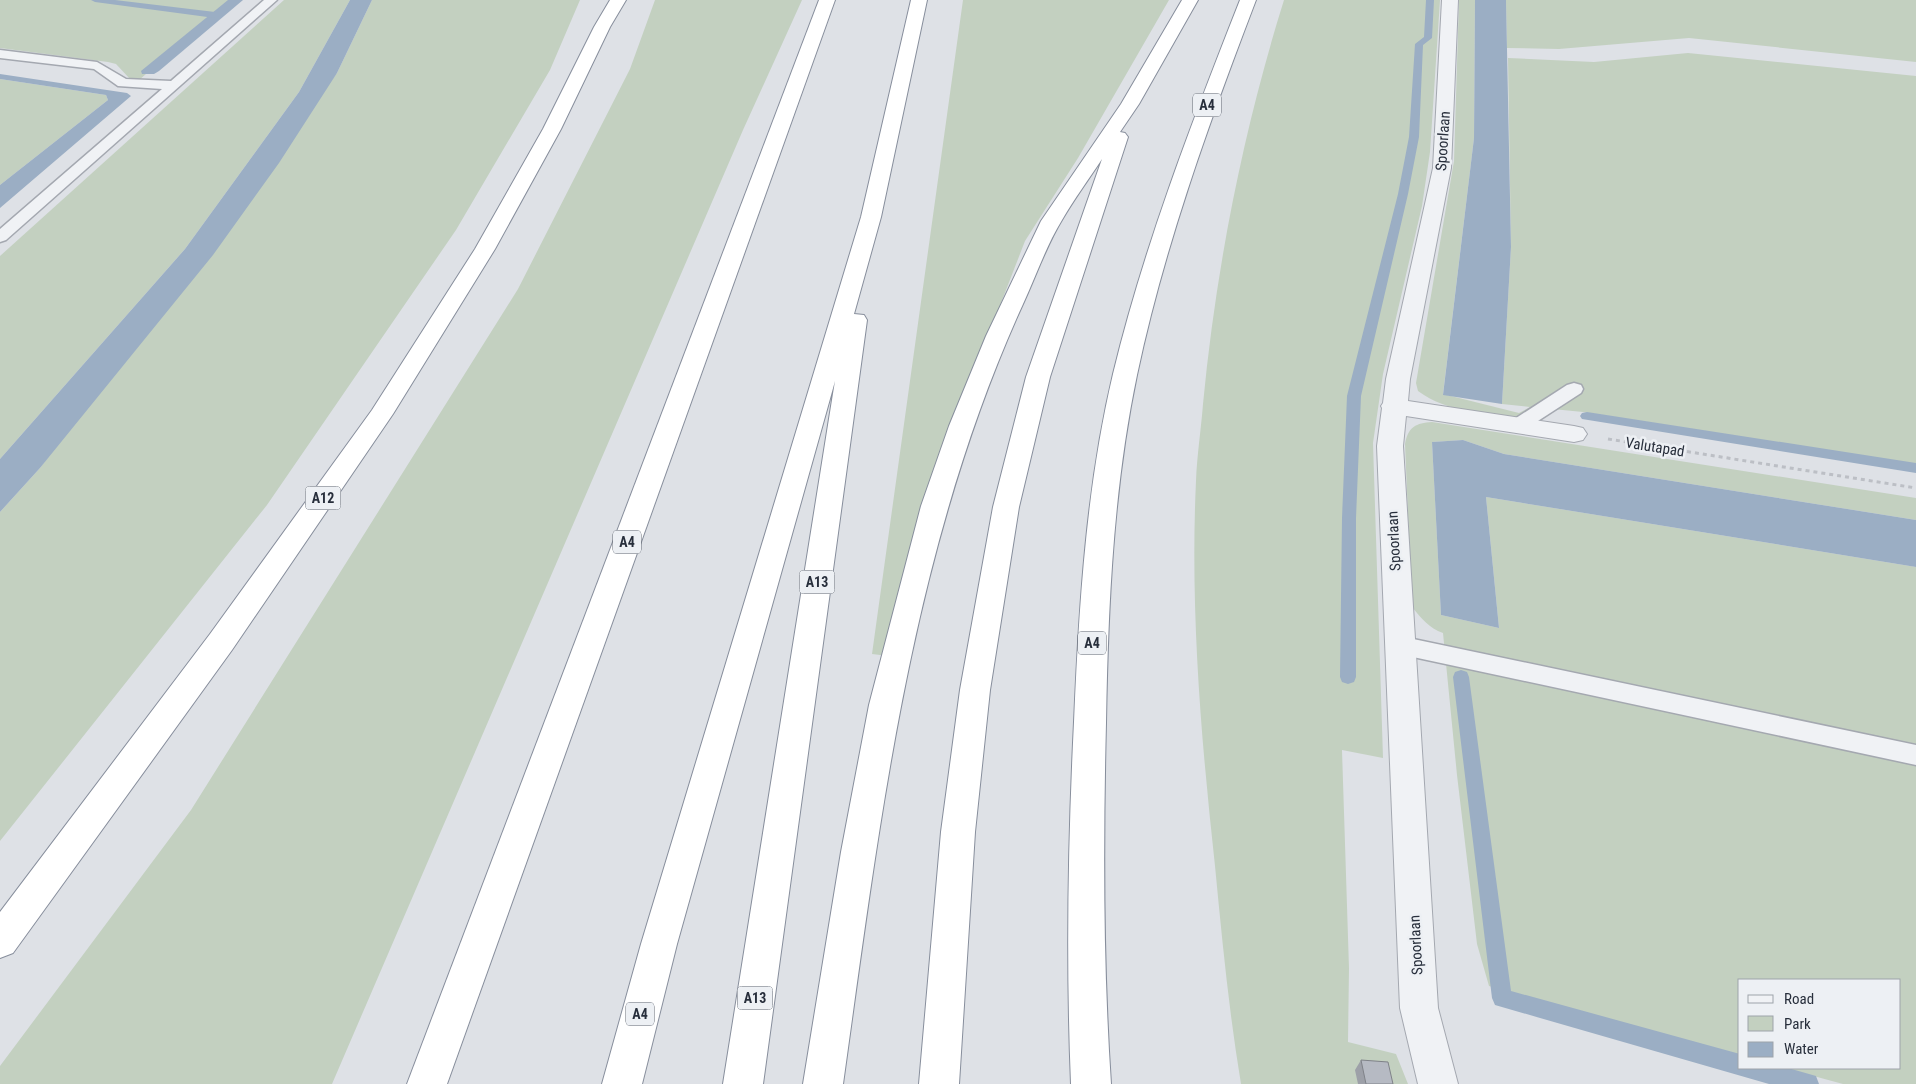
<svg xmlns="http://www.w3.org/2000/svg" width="1916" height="1084" viewBox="0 0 1916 1084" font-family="'Roboto Condensed',sans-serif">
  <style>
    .green { fill: #c3d0c0 }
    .water { fill: #9baec4 }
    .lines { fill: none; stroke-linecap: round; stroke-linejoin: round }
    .stream { fill: #9baec4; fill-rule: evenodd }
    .service-casing { stroke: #a4a8b0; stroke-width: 3 }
    .minor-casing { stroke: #a4a8b0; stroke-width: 2 }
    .motorway-casing { stroke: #878e9c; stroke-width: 2 }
    .path { stroke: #bcbfc5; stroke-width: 3; stroke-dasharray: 4 4; stroke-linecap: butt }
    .service { fill: #f0f2f5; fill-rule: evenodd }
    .minor { fill: #f0f2f5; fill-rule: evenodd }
    .motorway { fill: #fff; fill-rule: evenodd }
    .wall { fill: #9da0a8 }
    .building { fill: #b6bac3; stroke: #7f8288 }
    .labels { text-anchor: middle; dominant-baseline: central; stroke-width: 5; stroke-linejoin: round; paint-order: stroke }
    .shield { fill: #edf0f4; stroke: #636973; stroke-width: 1 }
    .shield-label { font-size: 14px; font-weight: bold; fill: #282f3c }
    .street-label { font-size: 15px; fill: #282f3c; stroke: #edf0f4 }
  </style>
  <rect width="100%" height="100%" fill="#dee1e6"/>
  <g class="green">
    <polygon points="0,0 232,0 139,80 131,80 116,64 108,62 0,48"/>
    <polygon points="284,0 350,0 299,92 185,249 0,459 0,256"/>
    <polygon points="372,0 580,0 550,70 456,230 267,505 0,841 0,512 40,468 337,73"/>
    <polygon points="655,0 802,0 743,130 332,1084 0,1084 0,1066 191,810 518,289 630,69"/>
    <polygon points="963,0 1169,0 1078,158 1025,241 960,409 888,656 872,654"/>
    <path d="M1284,0h156l-10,152 -8,54 -39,168 -10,69 10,315 -41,-8 7,218 -1,74 48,12 12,30h-167c-12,-72 -19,-145 -26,-218 -14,-128 -25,-257 -19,-385 1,-26 5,-51 7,-77 13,-136 40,-273 81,-404z"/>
    <path d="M1459,0h16l-1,138 -31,256 76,19 11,-6 -28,-3 9,-157 -3,-189 86,4 94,-9 228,23v388l-333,-52 -51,-5 -10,12c-35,-6 -75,-6 -104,-28l-2,-8 38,-222z"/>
    <polygon points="1506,0 1916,0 1916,62 1689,38 1559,49 1507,48"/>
    <polygon points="0,79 106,95 108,100 0,185"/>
    <path d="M1432,422l484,76v22l-412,-66 -41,-14 -31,2 9,173 58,13 -13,-131 430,70v517h-73l-59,-16h116v-88h-160v75l-251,-69 -12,-42 -20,-169 -14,-142c-14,-5 -22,-15 -31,-26l-7,-163c3,-17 11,-21 27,-22z"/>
  </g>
  <g class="water">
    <polygon points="228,0 243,0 159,71 154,74 142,74 141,71"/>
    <polygon points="350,0 372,0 337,73 279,163 213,255 40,468 0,512 0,459 185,249 299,92"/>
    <polygon points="1475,0 1506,0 1511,247 1502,404 1443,395 1474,138"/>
    <polygon points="0,74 127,93 131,96 0,208 0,185 108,100 106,95 0,79"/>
    <polygon points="1463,440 1504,454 1916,520 1916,567 1486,497 1499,628 1441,615 1432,442"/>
  </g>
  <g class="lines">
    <g class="stream">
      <polygon points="91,0 115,0 215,12 219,15 215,18 95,2"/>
      <polygon points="1426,0 1434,0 1432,38 1423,45 1419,137 1408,194 1361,396 1356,518 1356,677 1354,682 1348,684 1342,682 1340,677 1342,518 1347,396 1398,194 1409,137 1415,44 1424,37"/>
      <polygon points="1587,412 1916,463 1916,473 1582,419 1580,416 1582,413"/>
      <polygon points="1461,670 1467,672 1469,677 1511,991 1740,1054 1740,1068 1788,1068 1816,1076 1819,1084 1769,1084 1495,1005 1492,998 1453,677 1455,672"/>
    </g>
    <defs>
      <g id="service">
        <polygon points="264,0 277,0 6,240 0,242 0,229 162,89 118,86 94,69 0,58 0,50 97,62 126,79 171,81"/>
        <polygon points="1574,383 1581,385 1583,389 1581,393 1524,430 1517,432 1510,430 1507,426 1510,422 1567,385"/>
        <polygon points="1399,636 1916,745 1916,765 1399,654 1391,651 1387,645 1391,639"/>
      </g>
      <polygon id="minor" points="1442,0 1458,0 1451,168 1410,379 1408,401 1574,426 1583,428 1587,434 1583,440 1574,442 1406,416 1403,446 1438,1008 1458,1084 1418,1084 1400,1008 1377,446 1382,408 1381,406 1383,403 1386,379 1433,168"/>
      <g id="motorway">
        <polygon points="610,0 626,0 610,27 561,129 495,249 393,414 232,650 13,953 0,958 0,912 210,634 372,410 475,249 543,129 594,27"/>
        <polygon points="819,0 835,0 447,1084 407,1084"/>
        <polygon points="911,0 927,0 881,217 854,314 864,315 867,320 763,1084 723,1084 835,381 677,944 642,1084 602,1084 641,944 861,217"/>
        <path d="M1182,0h16l-59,104 -19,28 5,1 3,4 -78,240 -31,130 -29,183 -15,142 -16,252h-40l22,-252 19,-142 33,-183 33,-130 76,-218c-13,20 -28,40 -40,61 -16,26 -26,56 -39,84 -112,245 -143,516 -180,780h-40l38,-232 28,-147 52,-199 28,-80 37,-90 55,-115 80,-117z"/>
        <path d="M1240,0h16c-47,123 -92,247 -119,375 -24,115 -29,232 -31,348 -3,121 -3,241 5,361h-40c-5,-121 -3,-241 3,-362 5,-116 12,-234 39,-348 31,-128 79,-252 127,-374z"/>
      </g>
    </defs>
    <use href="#service" class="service-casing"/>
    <use href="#minor" class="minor-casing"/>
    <use href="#motorway" class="motorway-casing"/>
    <polyline class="path" points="1608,439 1916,488"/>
    <use href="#service" class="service"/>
    <use href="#minor" class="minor"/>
    <use href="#motorway" class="motorway"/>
  </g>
  <polygon class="wall" points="1361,1060 1393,1084 1358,1084 1355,1070"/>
  <polygon class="building" points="1361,1060 1388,1062 1393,1084 1366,1084"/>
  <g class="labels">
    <g class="shield">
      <rect x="1193" y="93.5" width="28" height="23" rx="4"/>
      <rect x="305.5" y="486.5" width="35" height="23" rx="4"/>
      <rect x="613" y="530.5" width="28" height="23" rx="4"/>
      <rect x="799.5" y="570.5" width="35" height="23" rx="4"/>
      <rect x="1078" y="631.5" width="28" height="23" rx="4"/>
      <rect x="737.5" y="986.5" width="35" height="23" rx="4"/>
      <rect x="626" y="1002.5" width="28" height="23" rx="4"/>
    </g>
    <g class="shield-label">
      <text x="1207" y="105">A4</text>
      <text x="323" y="498">A12</text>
      <text x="627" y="542">A4</text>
      <text x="817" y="582">A13</text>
      <text x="1092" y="643">A4</text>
      <text x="755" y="998">A13</text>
      <text x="640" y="1014">A4</text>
    </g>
    <g class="street-label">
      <text transform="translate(1443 141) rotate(-86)">Spoorlaan</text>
      <text transform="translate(1655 447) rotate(9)">Valutapad</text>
      <text transform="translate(1394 541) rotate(-93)">Spoorlaan</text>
      <text transform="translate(1416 945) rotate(-93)">Spoorlaan</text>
    </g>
  </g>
  <rect x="1738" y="979" width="162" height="90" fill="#edf0f4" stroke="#9ea3aa"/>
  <rect x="1748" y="995" width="25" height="8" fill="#f0f2f5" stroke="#9ea3aa"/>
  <text x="1784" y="1004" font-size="15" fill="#282f3c">Road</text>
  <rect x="1748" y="1016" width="25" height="15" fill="#c3d0c0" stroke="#9ea3aa"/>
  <text x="1784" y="1029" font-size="15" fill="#282f3c">Park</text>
  <rect x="1748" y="1042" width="25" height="15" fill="#9baec4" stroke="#9ea3aa"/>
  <text x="1784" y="1054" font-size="15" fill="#282f3c">Water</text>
</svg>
